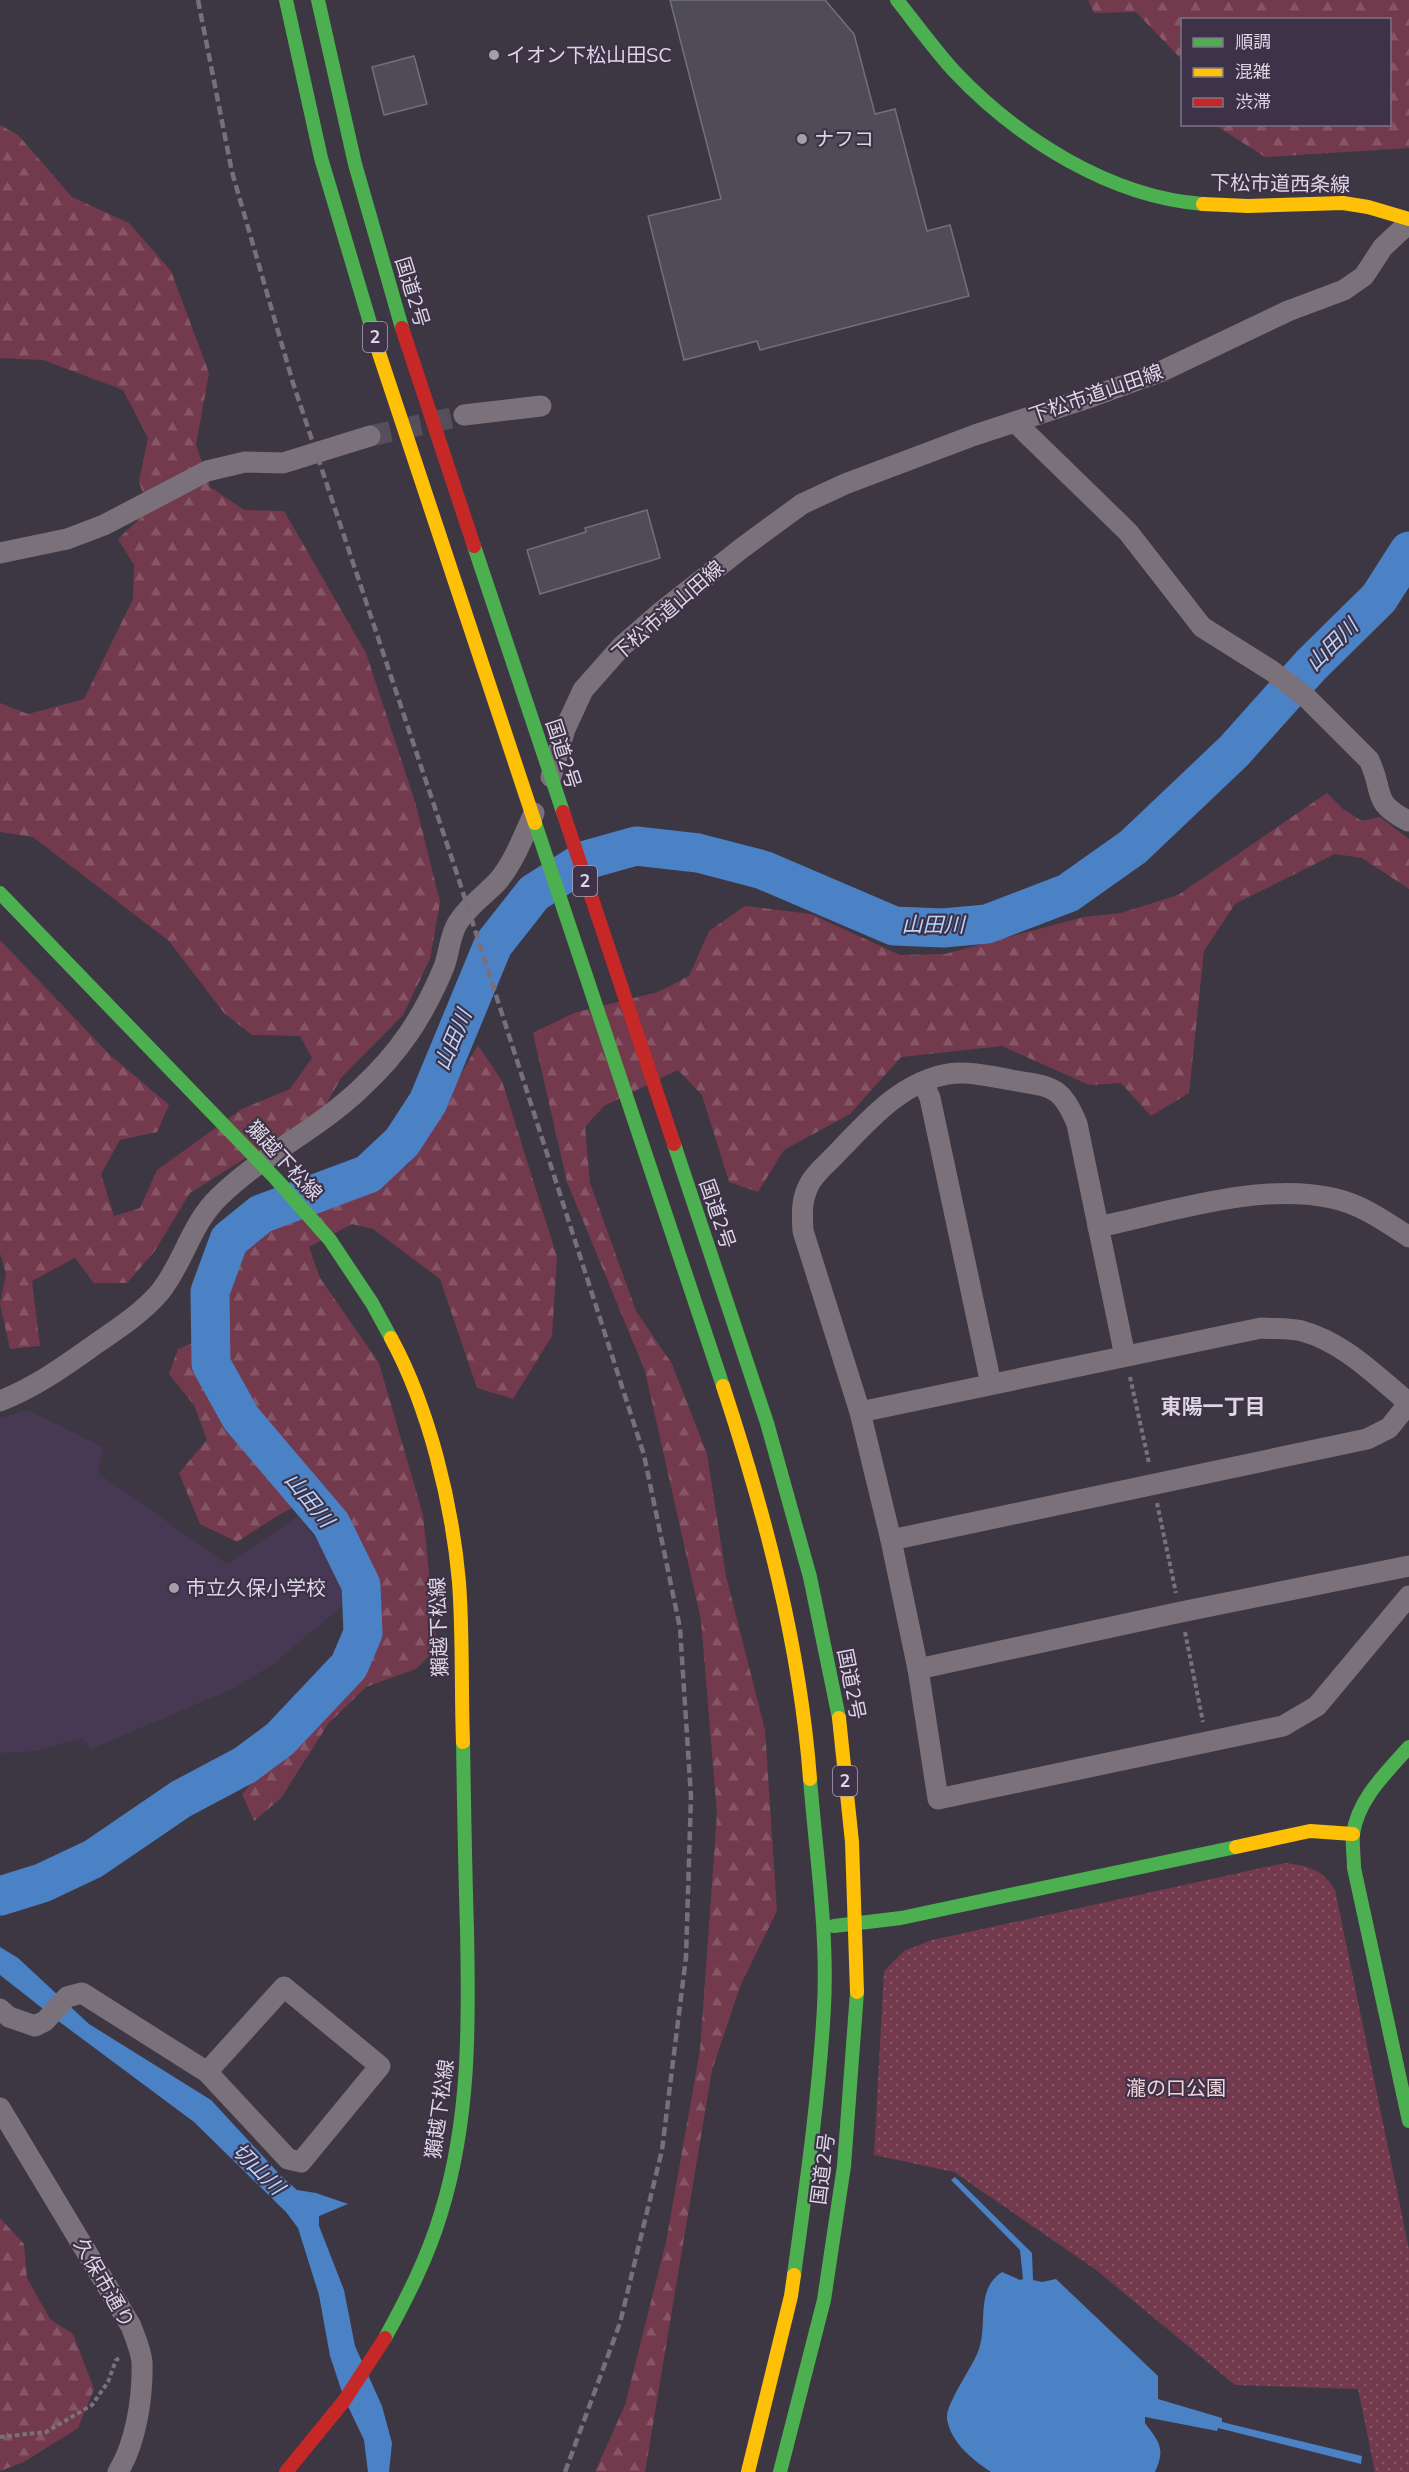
<svg xmlns="http://www.w3.org/2000/svg" width="1409" height="2472" viewBox="0 0 1409 2472" font-family="'Nunito Sans','Noto Sans JP',sans-serif">
  <style>
    .built { fill: #473953 }
    .green { fill: url(#green-dots) }
    .forest { fill: url(#forest-firs) }
    .water { fill: #4b81c5 }
    .lines { fill: none; stroke-linecap: round; stroke-linejoin: round }
    .river { stroke: #4b81c5; stroke-width: 39 }
    .building { fill: #4f4c57; stroke: #72707b; stroke-width: 1.5 }
    .street-tunnel { stroke: #554f5b; stroke-width: 21; stroke-dasharray: 21 10; stroke-linecap: butt }
    .path { stroke: #7a717a; stroke-width: 4; stroke-dasharray: 4.5 3; stroke-linecap: butt }
    .street { stroke: #7b717a; stroke-width: 21 }
    .fast { stroke: #4caf50; stroke-width: 14 }
    .slow { stroke: #ffc107; stroke-width: 14 }
    .jam { stroke: #c62828; stroke-width: 14 }
    .rail { stroke: #786f79; stroke-width: 4.5; stroke-dasharray: 9 4.5; stroke-linecap: butt }
    .poi-dot { fill: #a59eab; stroke: #3d3248; stroke-width: 2 }
    .labels { text-anchor: middle; dominant-baseline: central; stroke-width: 4.5; stroke-linejoin: round; paint-order: stroke }
    .shield { fill: #3d3248; stroke: #ada5b4; stroke-width: 1.5 }
    .shield-label { font-size: 18px; font-weight: bold; fill: #ddd6e3 }
    .poi-label { font-size: 20px; fill: #ddd6e3; stroke: #3d3248; text-anchor: start }
    .street-label { font-size: 20px; fill: #ddd6e3; stroke: #3d3248 }
    .park-label { font-size: 20px; fill: #f2d6dc; stroke: #3d3248 }
    .water-label { font-size: 21px; font-style: italic; fill: #b7d5fc; stroke: #3d3248 }
    .neighbourhood-label { font-size: 21px; font-weight: bold; fill: #ddd6e3; stroke: #3d3248 }
  </style>
  <defs>
    <pattern id="green-dots" width="8" height="8" patternUnits="userSpaceOnUse" patternTransform="scale(1.5)"><rect width="8" height="8" fill="#723a4c"/><path d="M2 2h.1M6 6h.1" fill="none" stroke="#865666" stroke-width="1.8" stroke-linecap="round"/></pattern>
    <pattern id="forest-firs" width="22" height="20" patternUnits="userSpaceOnUse" patternTransform="scale(1.5)"><rect width="22" height="20" fill="#723a4c"/><path d="M5 1l3.5 6h-7zM16 11l3.5 6h-7z" fill="#865666"/></pattern>
  </defs>
  <rect width="100%" height="100%" fill="#3d3743"/>
  <polygon class="built" points="27,1410 103,1447 98,1473 227,1564 298,1516 344,1577 350,1599 276,1662 237,1687 91,1749 82,1738 35,1751 0,1753 0,1418"/>
  <path class="green" d="M1285,1863c24,3 37,6 50,27l74,359v223h-34l-17,-83 -123,-4 -140,-116 -141,-97 -80,-17 10,-184 20,-20 28,-11z"/>
  <g class="forest">
    <polygon points="1088,0 1409,0 1409,148 1265,157 1215,125 1390,124 1390,20 1182,20 1182,60 1136,12 1094,13"/>
    <polygon points="0,125 18,135 72,197 129,223 171,271 209,373 196,445 210,487 244,510 284,511 366,653 416,805 440,902 430,959 403,1015 341,1078 324,1108 190,1193 154,1252 127,1283 94,1283 75,1258 32,1281 40,1346 10,1349 0,1304 6,1274 0,1253 0,940 110,1055 169,1105 157,1132 120,1140 101,1174 114,1216 140,1208 157,1170 242,1109 290,1089 312,1058 300,1036 252,1035 224,1013 169,941 33,837 0,832 0,703 28,714 84,699 133,599 134,565 118,539 148,511 139,481 148,438 123,390 43,360 0,358"/>
    <polygon points="1327,793 1343,809 1362,821 1380,817 1409,839 1409,889 1362,858 1335,854 1235,904 1204,951 1189,1093 1151,1116 1121,1083 1089,1085 1002,1046 901,1057 850,1114 784,1150 758,1192 729,1182 702,1095 678,1070 604,1106 585,1127 590,1183 636,1311 672,1364 707,1454 726,1576 765,1730 777,1911 741,1984 712,2070 645,2472 595,2472 625,2405 666,2242 700,2050 717,1814 701,1620 645,1371 567,1182 533,1033 574,1013 658,992 689,976 709,931 745,906 811,914 900,955 945,954 1084,917 1121,913 1178,895"/>
    <polygon points="478,1045 502,1081 557,1257 552,1336 513,1399 477,1388 440,1279 373,1229 352,1224 309,1247 320,1278 379,1363 423,1515 437,1648 416,1669 366,1687 328,1724 281,1798 254,1821 242,1794 353,1673 370,1628 360,1570 318,1494 277,1516 237,1542 200,1524 179,1473 207,1440 194,1405 169,1374 178,1349 191,1344 217,1325 249,1243 281,1217 363,1190 408,1165"/>
    <polygon points="0,2218 24,2244 27,2278 50,2319 73,2334 94,2389 78,2428 24,2462 0,2471"/>
  </g>
  <g class="water">
    <polygon points="0,1947 18,1958 89,2024 211,2100 283,2178 297,2190 316,2193 348,2204 319,2216 319,2226 344,2290 355,2346 382,2406 392,2443 389,2472 368,2472 364,2440 344,2398 330,2356 319,2295 298,2228 286,2212 194,2122 61,2023 0,1975"/>
    <path d="M955,2177l77,76 1,27 9,2 14,-3 102,97v23l64,19v4l140,34 -1,8 -143,-36 -1,3 -72,-14v6c14,19 21,25 10,49h-164c-18,-12 -40,-29 -44,-53 -2,-15 26,-52 32,-70 9,-27 -4,-59 23,-77l18,8 3,-1 -3,-29 -69,-70z"/>
  </g>
  <g class="lines">
    <polyline class="river" points="0,1896 42,1883 93,1859 181,1799 245,1765 280,1739 349,1666 363,1633 361,1585 331,1524 241,1418 211,1364 210,1292 229,1240 261,1214 368,1174 402,1142 428,1102 493,945 534,893 586,860 636,846 698,853 763,870 894,926 943,928 987,924 1068,893 1133,847 1234,751 1311,665 1379,598 1409,551"/>
  </g>
  <g class="building">
    <polygon points="670,0 825,0 854,34 875,114 895,109 927,231 950,225 969,296 760,350 757,341 684,360 648,216 721,199"/>
    <polygon points="414,56 427,104 384,115 372,67"/>
    <polygon points="647,510 660,558 540,594 527,550 586,532 585,528"/>
  </g>
  <g class="lines">
    <polyline class="street-tunnel" points="370,436 464,415"/>
    <g class="path">
      <polyline points="1130,1377 1149,1463"/>
      <polyline points="1157,1503 1176,1593"/>
      <polyline points="1185,1632 1203,1722"/>
      <polyline points="0,2437 46,2432 92,2405 108,2382 116,2360 120,2358"/>
    </g>
    <g class="street">
      <polyline points="464,415 541,406"/>
      <path d="M1015,422l113,110 74,95 70,44 35,27 62,62c16,33 1,41 39,61"/>
      <polyline points="0,553 67,539 104,525 207,471 245,462 283,463 370,436"/>
      <polyline points="551,777 565,729 583,690 621,647 661,612 742,548 802,504 845,484 975,435 1091,397 1160,372 1288,311 1344,290 1364,276 1383,247 1409,223"/>
      <polyline points="923,1082 930,1098 991,1384"/>
      <path d="M1098,1227c72,-15 162,-45 234,-29 29,6 53,23 77,39"/>
      <path d="M1125,1356l-48,-232c-16,-40 -27,-37 -66,-44 -21,-4 -42,-9 -63,-6 -47,8 -79,46 -110,78 -9,10 -22,20 -28,31 -9,16 -8,30 -7,48l57,181 31,128 27,129 20,130 345,-73 34,-20 92,-110"/>
      <path d="M0,1401c36,-14 66,-36 97,-58 22,-15 46,-31 63,-51 24,-30 31,-69 60,-96 42,-41 97,-66 140,-107 40,-37 63,-72 84,-122 5,-14 6,-31 13,-43 10,-17 28,-29 41,-43 16,-19 26,-46 36,-68"/>
      <path d="M860,1412l401,-84c13,1 29,0 41,3 43,12 74,45 107,72"/>
      <polyline points="891,1540 1367,1439 1389,1428 1409,1403"/>
      <polyline points="918,1669 1181,1612 1409,1566"/>
      <polyline points="0,2009 9,2017 35,2026 45,2021 67,1997 82,1993 207,2072 288,2159 301,2162 380,2066 284,1987 207,2072"/>
      <path d="M0,2108l131,218c4,11 10,24 11,36 1,35 -6,81 -24,110"/>
    </g>
    <g class="fast">
      <polyline points="286,0 321,158 379,353"/>
      <polyline points="318,0 355,164 402,328"/>
      <path d="M897,0c19,24 37,49 57,71 63,67 156,126 249,133"/>
      <polyline points="474,546 563,812"/>
      <polyline points="535,823 723,1386"/>
      <polyline points="0,893 276,1179 330,1240 372,1303 391,1338"/>
      <polyline points="674,1144 767,1423 810,1577 839,1718"/>
      <path d="M1409,1747c-23,26 -51,52 -56,87 -1,11 1,23 1,34l55,253"/>
      <polyline points="834,1926 901,1918 1236,1847"/>
      <path d="M794,2275c12,-88 25,-178 30,-268 4,-74 -8,-153 -14,-228"/>
      <path d="M385,2338c22,-40 43,-81 56,-125 29,-93 28,-189 26,-284 -2,-63 -3,-125 -4,-187"/>
      <polyline points="780,2472 824,2300 844,2166 857,1992"/>
    </g>
    <g class="slow">
      <polyline points="1203,204 1248,206 1343,203 1368,207 1409,219"/>
      <polyline points="379,353 535,823"/>
      <path d="M391,1338c38,70 61,165 68,244 4,53 2,107 4,160"/>
      <path d="M723,1386c42,128 77,259 87,393"/>
      <polyline points="839,1718 852,1842 857,1992"/>
      <polyline points="1236,1847 1310,1831 1353,1834"/>
      <polyline points="748,2472 791,2296 794,2275"/>
    </g>
    <g class="jam">
      <polyline points="402,328 474,546"/>
      <polyline points="563,812 674,1144"/>
      <polyline points="286,2472 344,2401 385,2338"/>
    </g>
    <polyline class="rail" points="198,0 232,172 293,383 457,874 644,1455 680,1628 691,1796 686,1957 662,2150 620,2323 565,2472"/>
  </g>
  <g class="poi-dot">
    <circle cx="494" cy="55" r="6"/>
    <circle cx="802" cy="139" r="6"/>
    <circle cx="174" cy="1588" r="6"/>
  </g>
  <g class="labels">
    <g class="shield">
      <rect x="363" y="322" width="24" height="30" rx="4.5"/>
      <rect x="573" y="866" width="24" height="30" rx="4.5"/>
      <rect x="833" y="1766" width="24" height="30" rx="4.5"/>
    </g>
    <g class="shield-label">
      <text x="375" y="337">2</text>
      <text x="585" y="881">2</text>
      <text x="845" y="1781">2</text>
    </g>
    <g class="poi-label">
      <text x="506" y="55">イオン下松山田SC</text>
      <text x="814" y="139">ナフコ</text>
      <text x="186" y="1588">市立久保小学校</text>
    </g>
    <g class="street-label">
      <text transform="translate(1280 184) rotate(1)">下松市道西条線</text>
      <text transform="translate(412 292) rotate(73)">国道2号</text>
      <text transform="translate(1096 394) rotate(-19)">下松市道山田線</text>
      <text transform="translate(668 611) rotate(-41)">下松市道山田線</text>
      <text transform="translate(563 754) rotate(72)">国道2号</text>
      <text transform="translate(284 1161) rotate(47)">獺越下松線</text>
      <text transform="translate(717 1214) rotate(71)">国道2号</text>
      <text transform="translate(439 1627) rotate(-92)">獺越下松線</text>
      <text transform="translate(851 1684) rotate(79)">国道2号</text>
      <text transform="translate(440 2109) rotate(-82)">獺越下松線</text>
      <text transform="translate(823 2169) rotate(-83)">国道2号</text>
      <text transform="translate(104 2283) rotate(60)">久保市通り</text>
    </g>
    <g class="park-label">
      <text x="1176" y="2088">瀧の口公園</text>
    </g>
    <g class="water-label">
      <text transform="translate(1332 645) rotate(-45)">山田川</text>
      <text x="933" y="925">山田川</text>
      <text transform="translate(453 1040) rotate(-67)">山田川</text>
      <text transform="translate(309 1500) rotate(51)">山田川</text>
      <text transform="translate(258 2169) rotate(45)">切山川</text>
    </g>
    <g class="neighbourhood-label">
      <text x="1213" y="1407">東陽一丁目</text>
    </g>
  </g>
  <rect x="1181" y="18" width="210" height="108" fill="#3d3248" stroke="#7d7486" stroke-width="1.5"/>
  <rect x="1193" y="38" width="30" height="9" fill="#4caf50" stroke="#7d7486" stroke-width="1.5"/>
  <text x="1235" y="48" font-size="18" fill="#ddd6e3">順調</text>
  <rect x="1193" y="68" width="30" height="9" fill="#ffc107" stroke="#7d7486" stroke-width="1.5"/>
  <text x="1235" y="78" font-size="18" fill="#ddd6e3">混雑</text>
  <rect x="1193" y="98" width="30" height="9" fill="#c62828" stroke="#7d7486" stroke-width="1.5"/>
  <text x="1235" y="108" font-size="18" fill="#ddd6e3">渋滞</text>
</svg>
